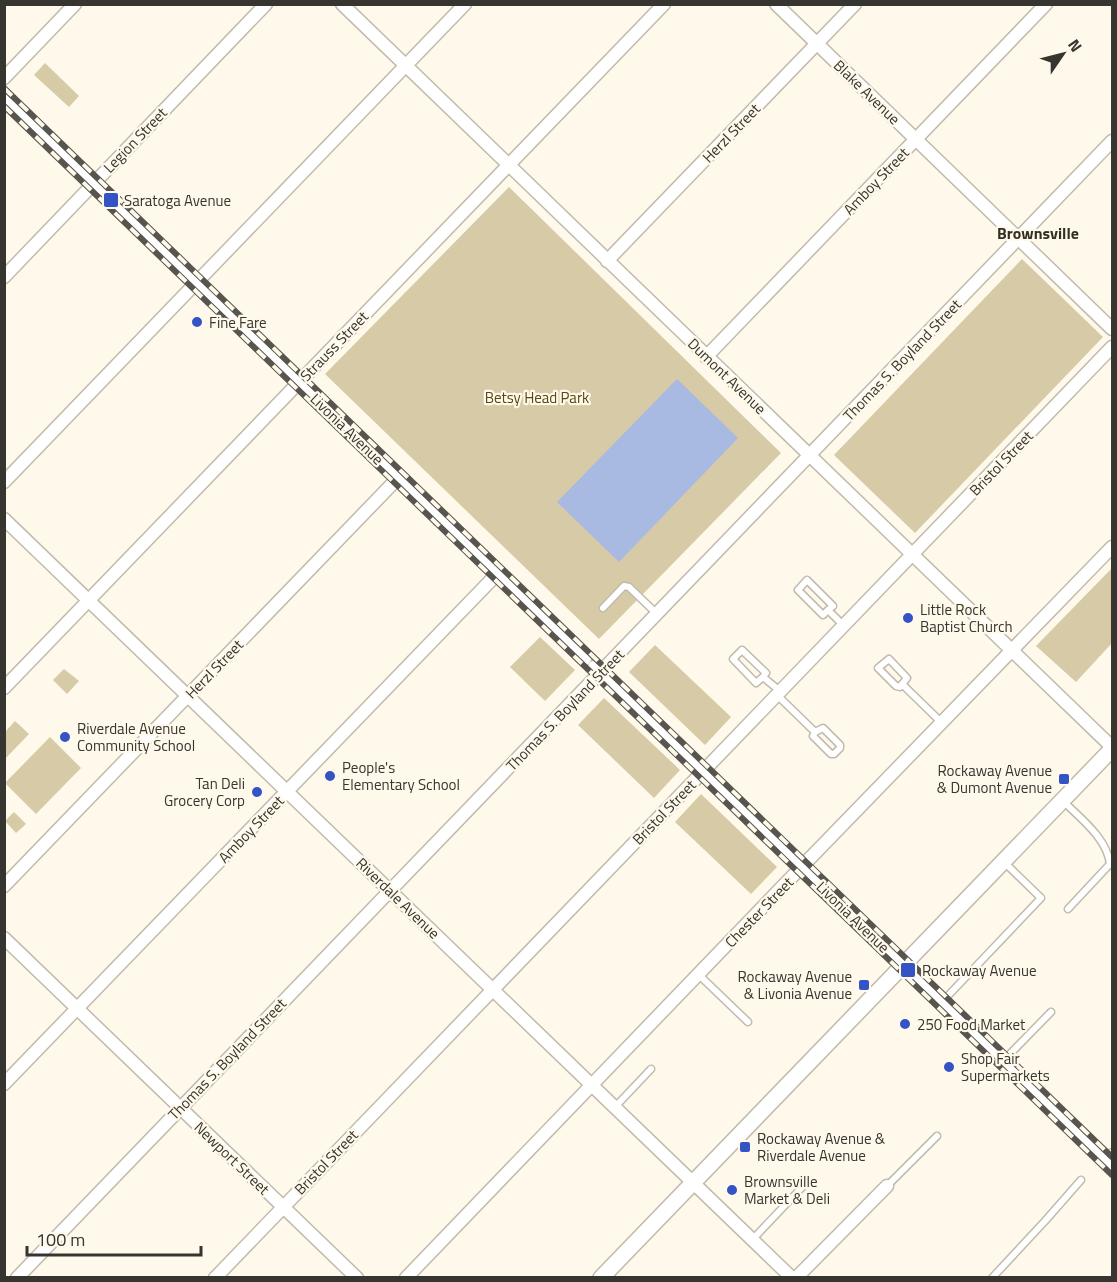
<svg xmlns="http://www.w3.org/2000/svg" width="1117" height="1282" viewBox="0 0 1117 1282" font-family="'Titillium Web',sans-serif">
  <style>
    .green { fill: #d7caa6 }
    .water { fill: #a8b9e2 }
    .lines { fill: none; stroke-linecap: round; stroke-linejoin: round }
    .service-casing { stroke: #c0bbac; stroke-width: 9 }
    .minor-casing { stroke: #c0bbac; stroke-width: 15 }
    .tertiary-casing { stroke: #c0bbac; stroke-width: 18 }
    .service { stroke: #fff; stroke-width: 6 }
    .minor { stroke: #fff; stroke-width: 12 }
    .tertiary { stroke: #fff; stroke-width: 15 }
    .rail-casing { stroke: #58554f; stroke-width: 6 }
    .rail { stroke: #fef9ea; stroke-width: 4; stroke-dasharray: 11; stroke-linecap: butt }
    .poi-dot { fill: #3453c4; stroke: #fef9ea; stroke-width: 2 }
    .labels { text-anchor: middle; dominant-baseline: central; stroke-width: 4.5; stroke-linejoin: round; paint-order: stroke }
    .street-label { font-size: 15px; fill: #373530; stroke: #fef9ea }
    .poi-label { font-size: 15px; fill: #373530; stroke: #fef9ea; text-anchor: start }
    .park-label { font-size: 15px; fill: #584812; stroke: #fef9ea }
    .neighbourhood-label { font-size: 16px; font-weight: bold; fill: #332f23; stroke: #fef9ea }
  </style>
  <rect width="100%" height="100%" fill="#fef9ea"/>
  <g class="green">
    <polygon points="45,63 79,96 69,107 34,75"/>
    <polygon points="509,187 781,453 599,639 325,374"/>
    <polygon points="1022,259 1103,337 915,533 834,455"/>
    <polygon points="1112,568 1112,643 1076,682 1036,646"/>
    <polygon points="540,637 575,670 545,701 510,667"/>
    <polygon points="655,645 731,717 705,745 629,672"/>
    <polygon points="64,669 79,681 67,694 53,680"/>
    <polygon points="604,698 680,770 654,798 578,725"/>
    <polygon points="15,721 29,734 5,759 5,732"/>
    <polygon points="50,737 81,768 36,814 5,783"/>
    <polygon points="701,794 777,867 751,894 675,822"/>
    <polygon points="14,812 26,824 16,833 5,821"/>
  </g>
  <polygon class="water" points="677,379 738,438 619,562 557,502"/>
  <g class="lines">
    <defs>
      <g id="service">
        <polyline points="603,608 624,586 629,587 657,614"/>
        <polyline points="828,610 823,615 798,590 807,580 833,606 828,610 843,625"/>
        <polygon points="889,659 907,678 900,687 896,686 878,668"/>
        <polyline points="763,677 756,683 733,659 742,650 766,673 763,677 780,691"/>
        <polyline points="902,684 942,723"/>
        <polyline points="777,695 815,732 823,728 840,745 840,748 834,754 831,754 813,736 815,732"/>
        <path d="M1063,801c17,17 44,37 47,63l-42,45"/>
        <polyline points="699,975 748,1022"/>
        <polyline points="942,1002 1041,898 1003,861"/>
        <polyline points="1003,1061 1051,1012"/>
        <polyline points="615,1107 651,1069"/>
        <polyline points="1105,1160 1112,1152"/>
        <polyline points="887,1186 937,1136"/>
        <polyline points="752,1240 807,1182"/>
        <polyline points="992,1278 1045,1221 1081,1180"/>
      </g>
      <g id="minor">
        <polyline points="342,4 1112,747"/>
        <polyline points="776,4 1112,329"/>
        <polyline points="4,78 75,4"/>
        <polyline points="4,100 585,659"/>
        <polyline points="607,261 855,4"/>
        <polyline points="4,277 266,4"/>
        <polyline points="706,357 1046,4"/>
        <polyline points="4,482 465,4"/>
        <polyline points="4,519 792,1278"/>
        <polyline points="594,667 1112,1167"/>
        <polyline points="4,688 664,4"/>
        <polyline points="4,886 397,479"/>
        <polyline points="4,938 357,1278"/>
        <polyline points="4,1084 497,574"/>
        <polyline points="17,1278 1112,141"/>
        <polyline points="215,1278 1112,347"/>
        <polyline points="406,1278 785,884 1112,547"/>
        <polyline points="796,1278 887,1186"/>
      </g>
      <polyline id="tertiary" points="601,1278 1112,749"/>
    </defs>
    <use href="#service" class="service-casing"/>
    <use href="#minor" class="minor-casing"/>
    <use href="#tertiary" class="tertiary-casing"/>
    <use href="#service" class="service"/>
    <use href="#minor" class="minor"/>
    <use href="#tertiary" class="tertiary"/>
    <defs>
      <g id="rail">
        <polyline points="4,88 1112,1157"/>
        <polyline points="4,106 1112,1175"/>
      </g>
    </defs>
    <use href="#rail" class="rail-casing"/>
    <use href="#rail" class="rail"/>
  </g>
  <g class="poi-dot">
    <rect x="103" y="192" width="16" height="16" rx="3"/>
    <circle cx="197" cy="322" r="6"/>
    <circle cx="908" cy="618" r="6"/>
    <circle cx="65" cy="737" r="6"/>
    <circle cx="330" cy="776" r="6"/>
    <rect x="1058" y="773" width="12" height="12" rx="3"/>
    <circle cx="257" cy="792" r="6"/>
    <rect x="900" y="962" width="16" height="16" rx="3"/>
    <rect x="858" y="979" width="12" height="12" rx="3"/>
    <circle cx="905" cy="1024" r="6"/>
    <circle cx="949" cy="1067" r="6"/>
    <rect x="739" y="1141" width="12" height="12" rx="3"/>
    <circle cx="732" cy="1190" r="6"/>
  </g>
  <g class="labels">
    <g class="street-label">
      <text transform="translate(867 92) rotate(44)">Blake Avenue</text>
      <text transform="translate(731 133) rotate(-46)">Herzl Street</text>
      <text transform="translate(135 140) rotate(-46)">Legion Street</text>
      <text transform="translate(876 181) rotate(-46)">Amboy Street</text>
      <text transform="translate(334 346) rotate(-46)">Strauss Street</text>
      <text transform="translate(902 360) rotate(-46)">Thomas S. Boyland Street</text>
      <text transform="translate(727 376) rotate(44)">Dumont Avenue</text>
      <text transform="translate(347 429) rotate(44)">Livonia Avenue</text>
      <text transform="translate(1001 463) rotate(-46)">Bristol Street</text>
      <text transform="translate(214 669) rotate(-46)">Herzl Street</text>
      <text transform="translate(565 710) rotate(-46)">Thomas S. Boyland Street</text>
      <text transform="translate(664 812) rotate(-46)">Bristol Street</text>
      <text transform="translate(251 829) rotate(-46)">Amboy Street</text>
      <text transform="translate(398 898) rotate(44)">Riverdale Avenue</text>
      <text transform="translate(759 912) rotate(-46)">Chester Street</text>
      <text transform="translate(853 917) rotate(44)">Livonia Avenue</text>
      <text transform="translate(227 1059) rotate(-46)">Thomas S. Boyland Street</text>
      <text transform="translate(232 1158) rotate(44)">Newport Street</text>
      <text transform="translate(326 1162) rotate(-46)">Bristol Street</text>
    </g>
    <g class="poi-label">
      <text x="124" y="200">Saratoga Avenue</text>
      <text x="209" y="322">Fine Fare</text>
      <text x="920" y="609">Little Rock<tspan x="920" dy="17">Baptist Church</tspan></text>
      <text x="77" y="728">Riverdale Avenue<tspan x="77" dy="17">Community School</tspan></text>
      <text x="342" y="767">People's<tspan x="342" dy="17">Elementary School</tspan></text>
      <text x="1052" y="770" text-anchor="end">Rockaway Avenue<tspan x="1052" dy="17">&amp; Dumont Avenue</tspan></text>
      <text x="245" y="783" text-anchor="end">Tan Deli<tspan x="245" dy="17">Grocery Corp</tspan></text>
      <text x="922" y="970">Rockaway Avenue</text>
      <text x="852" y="976" text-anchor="end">Rockaway Avenue<tspan x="852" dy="17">&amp; Livonia Avenue</tspan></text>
      <text x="917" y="1024">250 Food Market</text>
      <text x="961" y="1058">Shop Fair<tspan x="961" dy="17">Supermarkets</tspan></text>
      <text x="757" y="1138">Rockaway Avenue &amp;<tspan x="757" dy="17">Riverdale Avenue</tspan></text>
      <text x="744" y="1181">Brownsville<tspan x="744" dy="17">Market &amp; Deli</tspan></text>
    </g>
    <g class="park-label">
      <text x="537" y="397">Betsy Head Park</text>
    </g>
    <g class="neighbourhood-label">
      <text x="1038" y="233">Brownsville</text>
    </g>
  </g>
  <rect width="1117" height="1282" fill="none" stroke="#373530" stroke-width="12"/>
  <g transform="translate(1063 54) rotate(55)" stroke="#fef9ea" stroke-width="4.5" paint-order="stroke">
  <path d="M0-4.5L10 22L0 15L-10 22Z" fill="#373530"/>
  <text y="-9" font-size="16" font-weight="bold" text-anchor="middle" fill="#373530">N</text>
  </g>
  <path d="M27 1246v9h174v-9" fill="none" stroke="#373530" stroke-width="3"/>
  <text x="36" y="1246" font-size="18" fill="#373530" stroke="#fef9ea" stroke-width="4.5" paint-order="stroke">100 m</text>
</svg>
